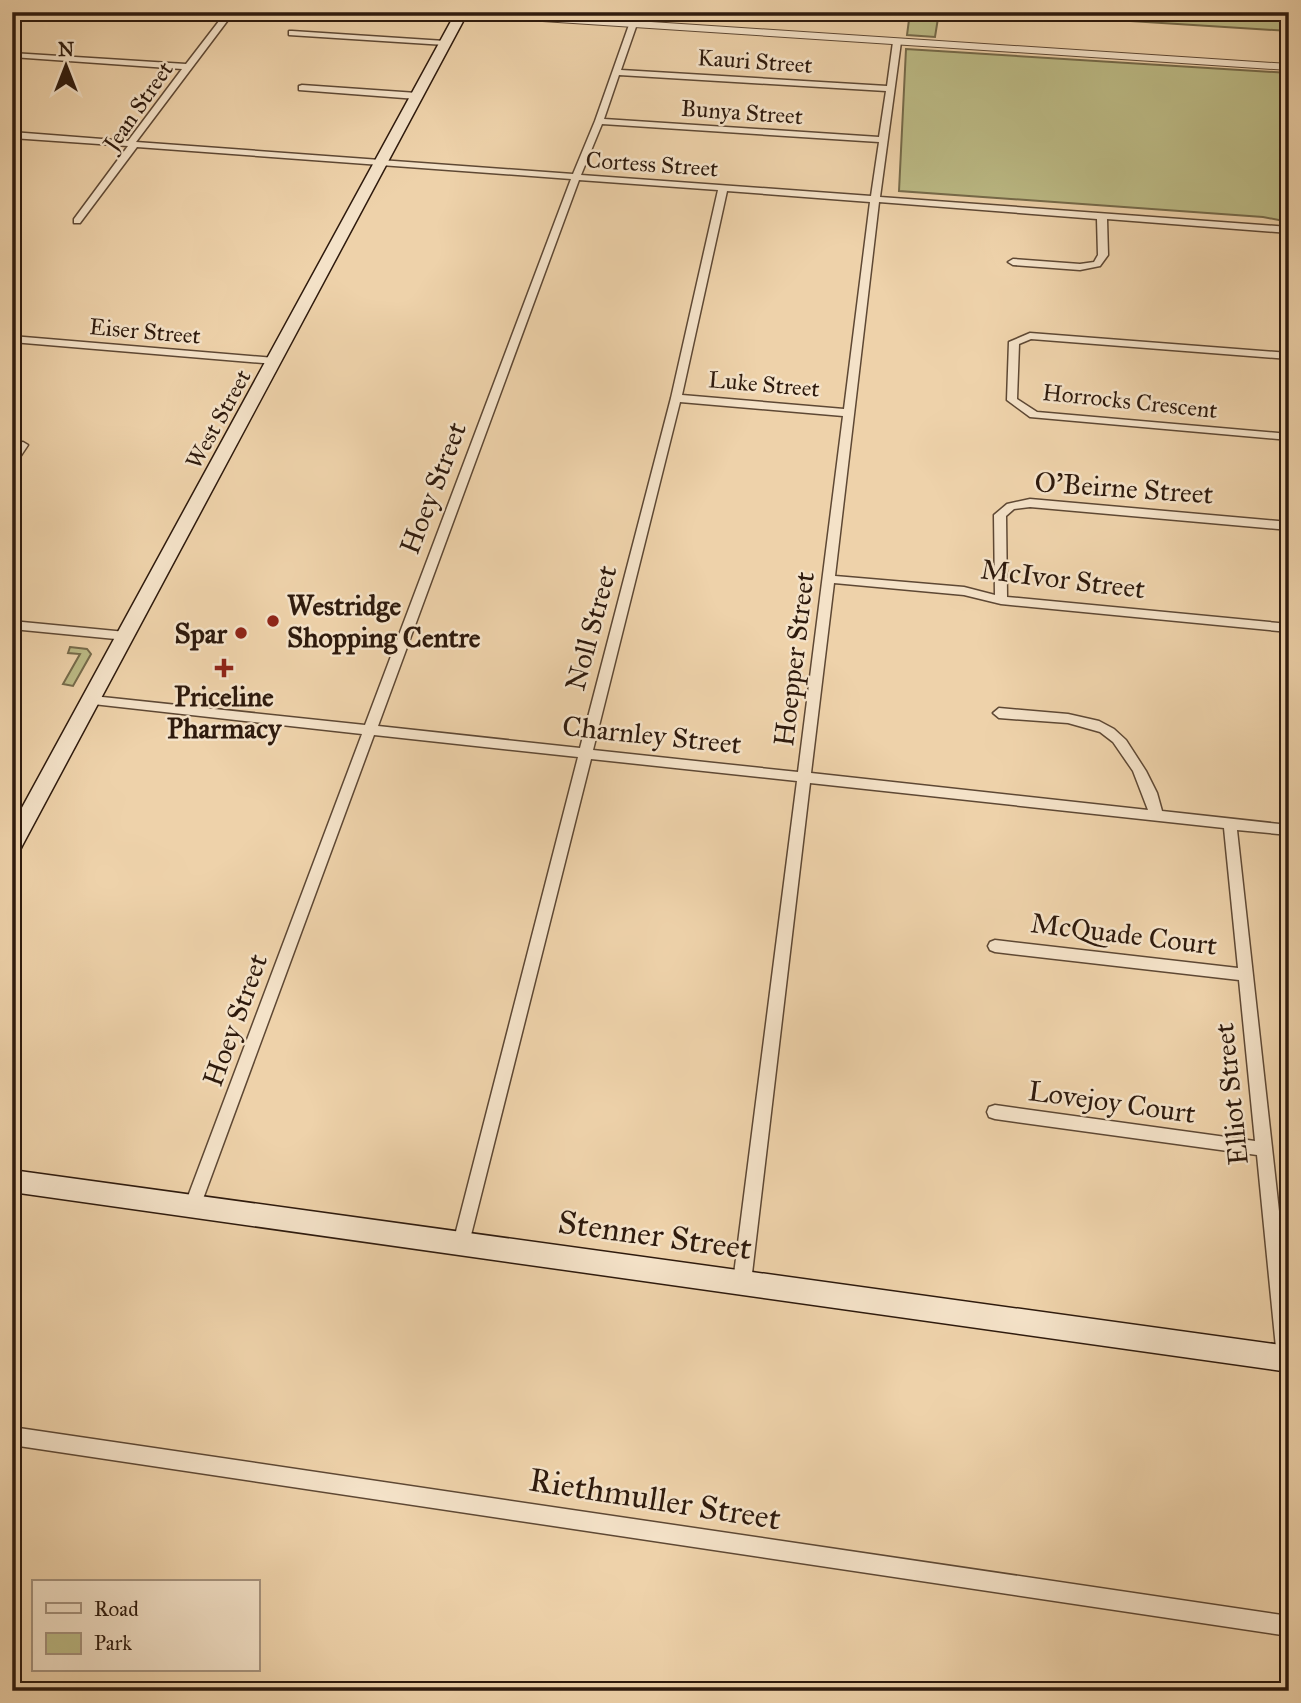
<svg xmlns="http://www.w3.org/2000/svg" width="1301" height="1703" viewBox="0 0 1301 1703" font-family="'IM FELL Great Primer',serif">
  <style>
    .green { fill: #bcbb86; stroke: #756a4a; stroke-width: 2 }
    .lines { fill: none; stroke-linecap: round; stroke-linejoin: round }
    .minor-casing { stroke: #5e4834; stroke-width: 3 }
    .tertiary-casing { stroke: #5e4834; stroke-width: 2 }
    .secondary-casing { stroke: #2e1a0d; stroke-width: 3 }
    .minor { fill: #f4e2c8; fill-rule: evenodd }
    .tertiary { fill: #f4e2c8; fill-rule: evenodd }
    .secondary { fill: #f4e2c8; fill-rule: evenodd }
    .poi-dot { fill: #8f2418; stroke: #f4e2c8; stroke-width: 2.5 }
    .labels { text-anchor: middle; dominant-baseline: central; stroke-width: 5; stroke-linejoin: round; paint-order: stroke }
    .far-street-label { font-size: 23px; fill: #2e1a0d; stroke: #f4e2c8 }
    .street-label { font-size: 28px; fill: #2e1a0d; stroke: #f4e2c8 }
    .poi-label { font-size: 28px; font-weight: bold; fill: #2e1a0d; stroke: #f4e2c8; text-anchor: start }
    .near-street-label { font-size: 33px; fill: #2e1a0d; stroke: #f4e2c8 }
  </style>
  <rect width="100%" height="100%" fill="#eed2aa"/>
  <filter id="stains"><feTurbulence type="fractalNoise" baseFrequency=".00286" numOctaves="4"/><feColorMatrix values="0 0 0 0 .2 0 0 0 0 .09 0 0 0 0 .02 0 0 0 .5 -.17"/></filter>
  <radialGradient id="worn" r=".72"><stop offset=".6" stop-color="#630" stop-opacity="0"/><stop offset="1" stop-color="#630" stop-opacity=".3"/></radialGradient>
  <g class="green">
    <polygon points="910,12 939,12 935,37 907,35"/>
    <polygon points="989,12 1289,12 1289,31"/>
    <polygon points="906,49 1289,73 1289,222 1263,217 899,191"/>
    <polygon points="70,647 87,649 91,654 73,686 63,684 80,654 68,653"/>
  </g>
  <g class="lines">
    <defs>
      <g id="minor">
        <path d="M226,12h8l-98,130 437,32 22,-53 35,-99 7,2 -16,46 266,16 6,-44 4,-2 4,2 -21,155 409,30v6l-182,-14 1,36 -8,11 -20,4 -67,-5 -5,-3 5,-3 67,5 14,-2 4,-7 -1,-36 -218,-17 -44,374 129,11 31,8 -1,-80 13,-11 23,-5 259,23v8l-259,-23 -16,2 -8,7 1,81 282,27v8l-288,-28 -37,-9 -130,-12 -23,190 337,37 -15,-39 -20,-29 -13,-10 -32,-9 -69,-5 -6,-5 6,-5 69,6 31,7 15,8 12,11 20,31 11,22 5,18 127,14v10l-52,-5 52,472v63l-9,-1 -3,-6 -20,-203 -262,-36 -6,-2 -2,-5 2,-5 6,-2 260,36 -16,-161 -244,-28 -5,-2 -2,-4 2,-4 5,-2 243,28 -14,-140 -414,-45 -59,499 -3,6 -6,2 -6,-2 -3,-6 64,-501 -206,-22 -122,484 -2,5 -6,3 -6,-3 -2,-5 125,-486 -204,-22 -174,472 -2,5 -6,2 -6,-2 -2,-5 178,-473 -269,-30 -6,-4 6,-4 272,29 206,-546 -434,-32 -57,76h-6v-4l54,-73 -116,-8v-6l116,9 54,-72 -170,-12v-4l174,11zM619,75l267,16 -7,46 -275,-18zM602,124l277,18 -8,54 -290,-21zM579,180l139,10 -47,208 -91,350 -202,-22zM727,191l143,11 -26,207 -162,-14zM680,402l163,14 -45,356 -205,-22z"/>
        <polygon points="292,31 445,41 449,43 445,45 289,35 289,31"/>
        <polygon points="302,85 417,93 421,96 417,99 299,90 299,86"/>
        <polygon points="1030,333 1289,353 1289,359 1031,339 1019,344 1017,399 1037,412 1289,434 1289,440 1030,417 1007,400 1009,342"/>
        <polygon points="12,336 275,358 280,361 275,364 12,342"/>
        <polygon points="23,442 28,445 16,463 12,464 12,453 19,443"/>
        <polygon points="12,621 126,632 132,636 126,640 12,629"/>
        <polygon points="12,1427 1289,1616 1289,1636 12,1445"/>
      </g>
      <polygon id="tertiary" points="445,12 499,12 1289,64 1289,70 450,15"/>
      <g id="secondary">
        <polygon points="456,12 468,12 22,846 19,852 12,854 12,826"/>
        <polygon points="12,1170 1289,1346 1289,1372 12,1192"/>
      </g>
    </defs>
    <use href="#minor" class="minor-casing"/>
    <use href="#tertiary" class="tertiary-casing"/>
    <use href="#secondary" class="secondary-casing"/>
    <use href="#minor" class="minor"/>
    <use href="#tertiary" class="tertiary"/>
    <use href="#secondary" class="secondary"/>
  </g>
  <g class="poi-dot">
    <circle cx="273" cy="621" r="7"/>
    <circle cx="241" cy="633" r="7"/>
    <path d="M220.5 657.5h7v7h7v7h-7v7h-7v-7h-7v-7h7z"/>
  </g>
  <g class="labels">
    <g class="far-street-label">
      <text transform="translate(755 61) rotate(4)">Kauri Street</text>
      <text transform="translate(138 106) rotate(-55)">Jean Street</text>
      <text transform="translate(742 112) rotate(4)">Bunya Street</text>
      <text transform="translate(652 164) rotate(4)">Cortess Street</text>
      <text transform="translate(145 331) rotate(5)">Eiser Street</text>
      <text transform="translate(764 384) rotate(5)">Luke Street</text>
      <text transform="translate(1130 401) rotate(6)">Horrocks Crescent</text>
      <text transform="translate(218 419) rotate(-61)">West Street</text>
    </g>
    <g class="street-label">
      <text transform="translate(433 488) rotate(-69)">Hoey Street</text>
      <text transform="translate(1124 488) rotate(4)">O'Beirne Street</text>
      <text transform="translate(1063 579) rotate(7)">McIvor Street</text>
      <text transform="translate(591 628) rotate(-75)">Noll Street</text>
      <text transform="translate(794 659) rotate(-83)">Hoepper Street</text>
      <text transform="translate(652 735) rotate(6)">Charnley Street</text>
      <text transform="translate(1124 934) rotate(7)">McQuade Court</text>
      <text transform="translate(235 1020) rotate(-70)">Hoey Street</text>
      <text transform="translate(1231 1094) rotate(-96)">Elliot Street</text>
      <text transform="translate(1112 1102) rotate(8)">Lovejoy Court</text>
    </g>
    <g class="poi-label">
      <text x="287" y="605">Westridge<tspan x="287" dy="32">Shopping Centre</tspan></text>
      <text x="227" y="633" text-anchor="end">Spar</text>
      <text x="224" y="696" text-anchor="middle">Priceline<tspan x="224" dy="32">Pharmacy</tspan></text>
    </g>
    <g class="near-street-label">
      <text transform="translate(655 1235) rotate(8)">Stenner Street</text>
      <text transform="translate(655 1499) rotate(9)">Riethmuller Street</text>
    </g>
  </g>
  <rect width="1301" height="1703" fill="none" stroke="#eed2aa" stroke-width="42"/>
  <rect x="14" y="14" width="1273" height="1675" fill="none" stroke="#2e1a0d" stroke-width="3.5"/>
  <rect x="21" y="21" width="1259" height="1661" fill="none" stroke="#2e1a0d" stroke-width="2"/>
  <rect x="32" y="1580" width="228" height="91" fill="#f4e2c8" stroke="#a5927d" stroke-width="2"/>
  <rect x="46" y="1603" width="35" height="10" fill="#f4e2c8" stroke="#a5927d" stroke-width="2"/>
  <text x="94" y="1616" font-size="21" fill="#2e1a0d">Road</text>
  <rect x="46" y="1633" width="35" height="21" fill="#bcbb86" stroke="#a5927d" stroke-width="2"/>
  <text x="94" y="1650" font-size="21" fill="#2e1a0d">Park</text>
  <g transform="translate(66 66)" stroke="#f4e2c8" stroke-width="5" paint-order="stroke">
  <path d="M0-5L12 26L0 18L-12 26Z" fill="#2e1a0d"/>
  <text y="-10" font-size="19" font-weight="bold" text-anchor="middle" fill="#2e1a0d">N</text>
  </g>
  <rect width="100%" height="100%" filter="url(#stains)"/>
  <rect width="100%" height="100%" fill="url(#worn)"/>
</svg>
